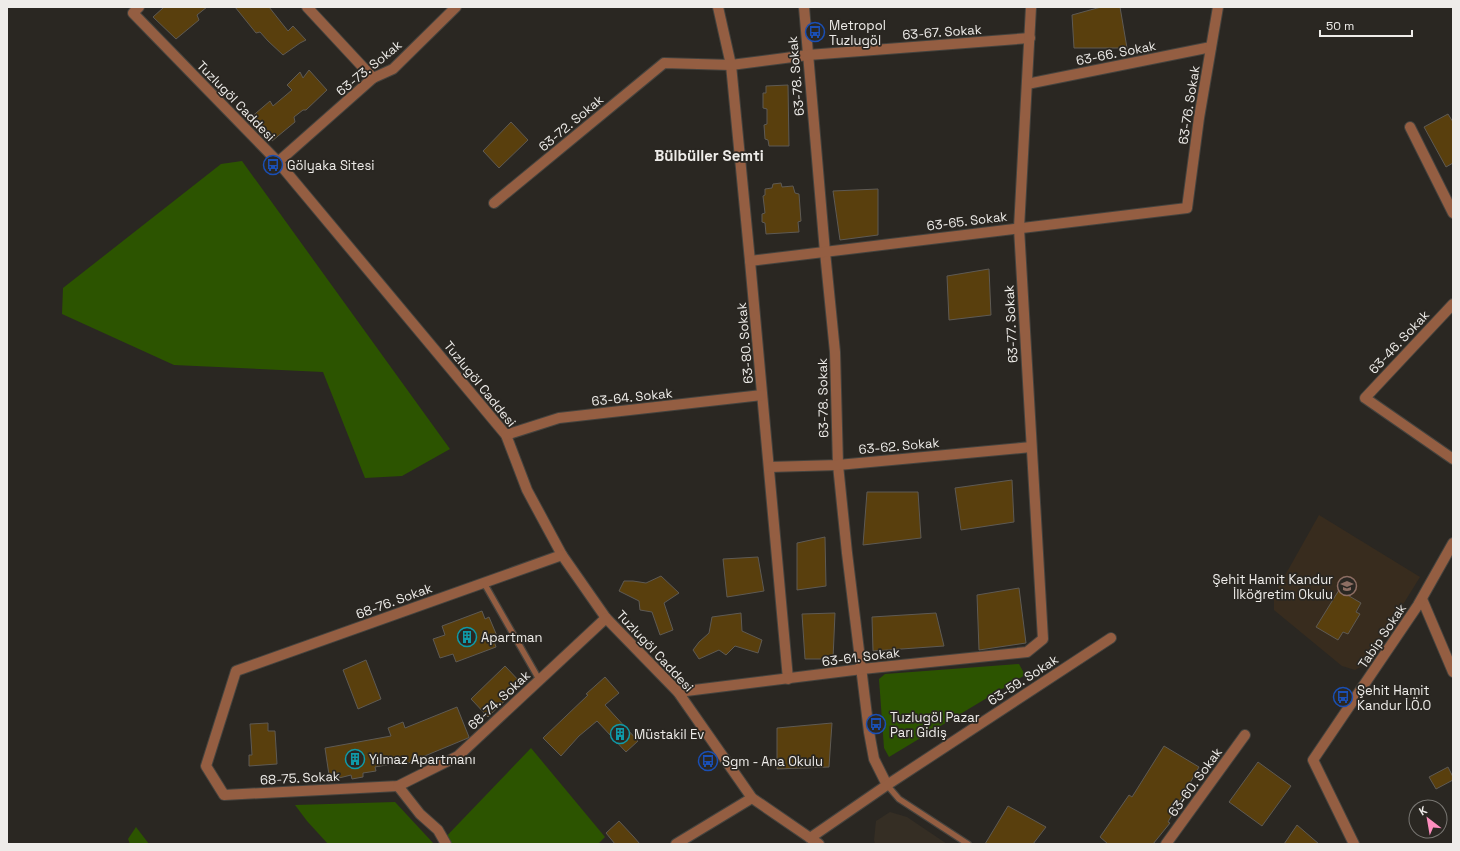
<svg xmlns="http://www.w3.org/2000/svg" width="1460" height="851" viewBox="0 0 1460 851" font-family="'Space Grotesk',sans-serif">
  <style>
    .built { fill: #352e24 }
    .education { fill: #382c1e }
    .green { fill: #2c5400 }
    .building { fill: #593f0d; stroke: #5e5a54 }
    .lines { fill: none; stroke-linecap: round; stroke-linejoin: round }
    .lane-casing { stroke: #45433e; stroke-width: 8 }
    .street-casing { stroke: #45433e; stroke-width: 12 }
    .lane { stroke: #945e42; stroke-width: 5.5 }
    .street { stroke: #945e42; stroke-width: 10 }
    .labels { text-anchor: middle; dominant-baseline: central; stroke-width: 3.5; stroke-linejoin: round; paint-order: stroke }
    .poi-label { font-size: 13px; fill: #eeece9; stroke: #2a2722; text-anchor: start }
    .street-label { font-size: 13px; fill: #eeece9; stroke: #2a2722 }
    .quarter-label { font-size: 15px; font-weight: bold; fill: #eeece9; stroke: #2a2722 }
  </style>
  <rect width="100%" height="100%" fill="#2a2722"/>
  <polygon class="built" points="890,812 907,817 947,844 875,844 874,840 876,821"/>
  <polygon class="education" points="1319,515 1420,577 1366,664 1355,670 1342,666 1274,610 1274,595"/>
  <g class="green">
    <polygon points="242,161 450,449 402,476 365,478 323,372 174,365 62,314 63,288 221,164"/>
    <polygon points="1019,664 1025,675 889,757 884,748 879,679 885,674"/>
    <polygon points="531,748 605,837 598,844 439,844"/>
    <polygon points="395,802 434,844 328,844 307,821 295,805"/>
    <polygon points="136,827 149,844 130,844 128,839"/>
  </g>
  <g class="building">
    <polygon points="164,7 207,7 197,15 199,20 176,39 153,17"/>
    <polygon points="235,7 269,7 288,31 293,26 306,40 300,43 283,55 268,41 260,32 256,33"/>
    <polygon points="1101,7 1120,7 1127,48 1074,48 1072,15"/>
    <polygon points="309,70 327,90 306,110 303,110 294,117 295,122 272,141 249,119 270,101 273,106 292,90 287,85 300,72 303,78"/>
    <polygon points="788,85 789,146 769,146 768,140 765,139 764,125 767,124 767,109 763,108 763,93 766,93 766,86"/>
    <polygon points="1448,114 1453,122 1453,163 1446,167 1424,127"/>
    <polygon points="511,122 528,140 499,168 483,151"/>
    <polygon points="781,183 782,187 793,186 795,193 799,194 801,221 798,222 799,232 766,234 765,223 762,222 762,214 765,213 763,196 765,195 765,189 772,188 773,184"/>
    <polygon points="878,189 878,235 840,240 833,191"/>
    <polygon points="989,269 991,315 949,320 947,276"/>
    <polygon points="1012,480 1014,522 961,530 955,488"/>
    <polygon points="867,492 918,492 921,538 863,545"/>
    <polygon points="825,537 826,586 797,590 797,543"/>
    <polygon points="758,557 764,591 727,597 723,559"/>
    <polygon points="661,576 679,593 664,603 673,630 660,635 652,612 640,610 639,601 619,591 624,581 633,581 646,583"/>
    <polygon points="1019,588 1026,643 979,650 977,595"/>
    <polygon points="1339,590 1361,603 1356,612 1360,614 1348,634 1343,632 1338,640 1316,627"/>
    <polygon points="482,611 485,619 489,617 497,636 493,638 496,647 456,662 453,654 440,658 433,639 445,635 442,626"/>
    <polygon points="741,613 742,631 762,640 758,653 735,646 726,655 719,650 699,659 693,650 699,642 709,633 712,617"/>
    <polygon points="835,613 833,659 805,659 802,614"/>
    <polygon points="936,613 944,646 873,651 872,617"/>
    <polygon points="366,660 381,699 358,709 343,670"/>
    <polygon points="505,666 522,684 488,717 471,699"/>
    <polygon points="605,677 619,693 605,705 638,741 626,752 597,721 579,736 561,756 543,738 588,695 586,694"/>
    <polygon points="457,707 469,737 468,738 403,765 402,762 375,767 376,771 363,773 363,777 352,779 351,775 339,778 339,773 329,775 325,748 391,736 388,728 403,722 405,728"/>
    <polygon points="268,723 268,731 275,731 277,764 249,766 249,755 252,755 250,724"/>
    <polygon points="832,723 829,767 777,769 777,728"/>
    <polygon points="1164,746 1199,767 1168,822 1170,823 1153,844 1108,844 1100,837 1129,795 1132,797"/>
    <polygon points="1258,762 1291,786 1262,826 1229,802"/>
    <polygon points="1448,767 1453,777 1453,780 1436,789 1429,777"/>
    <polygon points="1008,806 1046,827 1033,844 985,844"/>
    <polygon points="619,821 633,836 640,844 615,844 606,833"/>
    <polygon points="1297,825 1319,844 1284,844"/>
  </g>
  <g class="lines">
    <defs>
      <g id="lane">
        <polyline points="484,583 540,681"/>
        <polyline points="887,785 899,799 968,844"/>
      </g>
      <g id="street">
        <polyline points="139,7 133,13 278,162 506,435 527,490 562,555 606,618 678,692 752,798 819,844"/>
        <polyline points="307,7 373,78"/>
        <polyline points="718,7 731,65 750,261 788,679"/>
        <polyline points="804,7 825,252 835,352 838,465 847,553 869,732 874,759 887,785"/>
        <polyline points="1027,84 1211,47"/>
        <polyline points="1410,127 1453,213"/>
        <polyline points="278,162 373,78 393,69 456,7"/>
        <polyline points="494,203 664,63 731,65 808,55 1030,38"/>
        <polyline points="750,261 1187,208 1199,118 1218,7"/>
        <polyline points="1453,304 1365,398 1453,459"/>
        <polyline points="506,435 559,418 762,395"/>
        <polyline points="769,467 838,465 1031,447"/>
        <polyline points="562,555 236,671 206,766 224,795 398,786 458,756 606,618"/>
        <polyline points="1422,599 1453,672"/>
        <polyline points="678,692 862,669 1027,652 1043,639 1019,228 1031,7"/>
        <polyline points="398,786 420,814 438,830 446,844"/>
        <polyline points="810,838 887,785 1111,638"/>
        <polyline points="676,844 752,798"/>
        <polyline points="1166,844 1245,735"/>
        <polyline points="1354,844 1313,760 1418,605 1453,543"/>
      </g>
    </defs>
    <use href="#lane" class="lane-casing"/>
    <use href="#street" class="street-casing"/>
    <use href="#lane" class="lane"/>
    <use href="#street" class="street"/>
  </g>
  <defs>
    <symbol id="bus-ring" viewBox="-11 -11 22 22"><circle r="9.5" fill="#2a2722" stroke="#1a4fb4" stroke-width="1.5"/><path d="M-5-6H5V4H4V6H2V4H-2V6H-4V4H-5ZM-3.5-4V0h7V-4ZM-3.5 1.2v1.5H-2V1.2ZM2 1.2v1.5H3.5V1.2Z" fill="#1a4fb4"/></symbol>
    <symbol id="school-ring" viewBox="-11 -11 22 22"><circle r="9.5" fill="#2a2722" stroke="#8d6e63" stroke-width="1.5"/><path d="M0-5L7-2L0 1L-7-2ZM-4 1L0 2.5L4 1V4Q0 6-4 4Z" fill="#8d6e63"/></symbol>
    <symbol id="building-ring" viewBox="-11 -11 22 22"><circle r="9.5" fill="#2a2722" stroke="#0f9aa8" stroke-width="1.5"/><path d="M-4-6H4V6H1V3H-1V6H-4ZM-2.5-4.3h1.7v1.8h-1.7ZM.8-4.3h1.7v1.8H.8ZM-2.5-1h1.7V.8h-1.7ZM.8-1h1.7V.8H.8Z" fill="#0f9aa8"/></symbol>
  </defs>
  <g fill-rule="evenodd">
    <use href="#bus-ring" x="804" y="21" width="22" height="22"/>
    <use href="#bus-ring" x="262" y="154" width="22" height="22"/>
    <use href="#school-ring" x="1336" y="575" width="22" height="22"/>
    <use href="#building-ring" x="456" y="626" width="22" height="22"/>
    <use href="#bus-ring" x="1332" y="686" width="22" height="22"/>
    <use href="#bus-ring" x="865" y="713" width="22" height="22"/>
    <use href="#building-ring" x="609" y="723" width="22" height="22"/>
    <use href="#building-ring" x="344" y="748" width="22" height="22"/>
    <use href="#bus-ring" x="697" y="750" width="22" height="22"/>
  </g>
  <g class="labels">
    <g class="poi-label">
      <text x="829" y="25">Metropol<tspan x="829" dy="15">Tuzlugöl</tspan></text>
      <text x="287" y="165">Gölyaka Sitesi</text>
      <text x="1333" y="579" text-anchor="end">Şehit Hamit Kandur<tspan x="1333" dy="15">İlköğretim Okulu</tspan></text>
      <text x="481" y="637">Apartman</text>
      <text x="1357" y="690">Şehit Hamit<tspan x="1357" dy="15">Kandur İ.Ö.O</tspan></text>
      <text x="890" y="717">Tuzlugöl Pazar<tspan x="890" dy="15">Parı Gidiş</tspan></text>
      <text x="634" y="734">Müstakil Ev</text>
      <text x="369" y="759">Yılmaz Apartmanı</text>
      <text x="722" y="761">Sgm - Ana Okulu</text>
    </g>
    <g class="street-label">
      <text transform="translate(942 32) rotate(-4)">63-67. Sokak</text>
      <text transform="translate(1116 53) rotate(-11)">63-66. Sokak</text>
      <text transform="translate(369 68) rotate(-39)">63-73. Sokak</text>
      <text transform="translate(796 76) rotate(-95)">63-78. Sokak</text>
      <text transform="translate(236 101) rotate(46)">Tuzlugöl Caddesi</text>
      <text transform="translate(1189 105) rotate(-81)">63-76. Sokak</text>
      <text transform="translate(571 123) rotate(-40)">63-72. Sokak</text>
      <text transform="translate(967 221) rotate(-7)">63-65. Sokak</text>
      <text transform="translate(1011 324) rotate(-93)">63-77. Sokak</text>
      <text transform="translate(1399 342) rotate(-47)">63-46. Sokak</text>
      <text transform="translate(745 343) rotate(-95)">63-80. Sokak</text>
      <text transform="translate(480 384) rotate(51)">Tuzlugöl Caddesi</text>
      <text transform="translate(632 397) rotate(-6)">63-64. Sokak</text>
      <text transform="translate(823 398) rotate(-91)">63-78. Sokak</text>
      <text transform="translate(899 446) rotate(-5)">63-62. Sokak</text>
      <text transform="translate(394 601) rotate(-20)">68-76. Sokak</text>
      <text transform="translate(1382 636) rotate(-56)">Tabip Sokak</text>
      <text transform="translate(655 651) rotate(47)">Tuzlugöl Caddesi</text>
      <text transform="translate(861 657) rotate(-7)">63-61. Sokak</text>
      <text transform="translate(1023 680) rotate(-33)">63-59. Sokak</text>
      <text transform="translate(499 700) rotate(-43)">68-74. Sokak</text>
      <text transform="translate(300 778) rotate(-3)">68-75. Sokak</text>
      <text transform="translate(1195 782) rotate(-54)">63-60. Sokak</text>
    </g>
    <g class="quarter-label">
      <text x="709" y="155">Bülbüller Semti</text>
    </g>
  </g>
  <rect width="1460" height="851" fill="none" stroke="#eeece9" stroke-width="16"/>
  <g transform="translate(1428 819) rotate(329)"><circle r="19" fill="#2a2722" stroke="#787672"/>
  <path d="M0-3L7 15L0 10L-7 15Z" fill="#fd8ebe"/>
  <text y="-6" font-size="11" font-weight="bold" text-anchor="middle" fill="#eeece9">K</text>
  </g>
  <path d="M1320 30v6h92v-6" fill="none" stroke="#eeece9" stroke-width="2"/>
  <text x="1326" y="30" font-size="12" fill="#eeece9" stroke="#2a2722" stroke-width="3" paint-order="stroke">50 m</text>
</svg>
